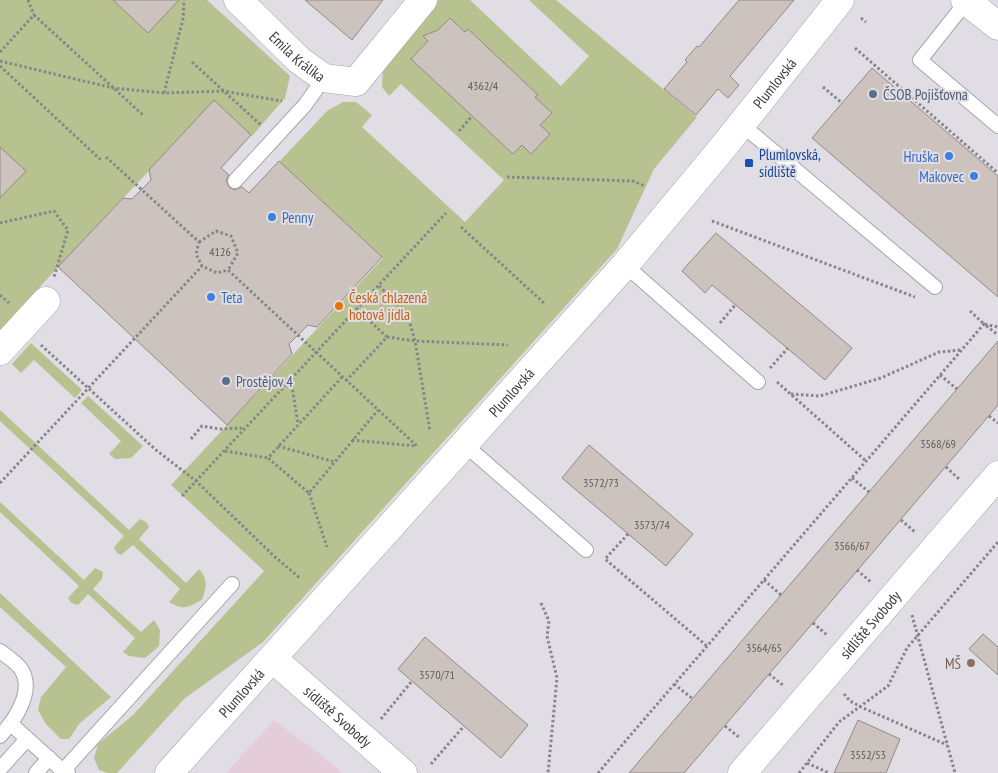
<svg xmlns="http://www.w3.org/2000/svg" width="998" height="773" viewBox="0 0 998 773" font-family="'PT Sans Narrow',sans-serif">
  <style>
    .commercial { fill: #e4cdd9 }
    .green { fill: #b7c290 }
    .building { fill: #ccc3bf; stroke: #928986 }
    .lines { fill: none; stroke-linecap: round; stroke-linejoin: round }
    .service-casing { stroke: #a8a4ab; stroke-width: 16 }
    .minor-casing { stroke: #a8a4ab; stroke-width: 29 }
    .secondary-casing { stroke: #a8a4ab; stroke-width: 29 }
    .path { stroke: #87858a; stroke-width: 3; stroke-dasharray: 2.5 2.5; stroke-linecap: butt }
    .service { stroke: #fff; stroke-width: 14 }
    .minor { stroke: #fff; stroke-width: 28 }
    .secondary { stroke: #fff; stroke-width: 28 }
    .service-dot { fill: #5c6f8a; stroke: #e1dde4; stroke-width: 2 }
    .shop-dot { fill: #3f7fe0; stroke: #e1dde4; stroke-width: 2 }
    .transit-dot { fill: #1a4fb4; stroke: #e1dde4; stroke-width: 2 }
    .food-dot { fill: #e8710a; stroke: #e1dde4; stroke-width: 2 }
    .education-dot { fill: #8d6e63; stroke: #e1dde4; stroke-width: 2 }
    .labels { text-anchor: middle; dominant-baseline: central; stroke-width: 4; stroke-linejoin: round; paint-order: stroke }
    .number-label { font-size: 12px; fill: #5e5b5c }
    .street-label { font-size: 15px; fill: #39383b; stroke: #e1dde4 }
    .service-label { font-size: 15px; fill: #4e5e75; stroke: #e1dde4; text-anchor: start }
    .transit-label { font-size: 15px; fill: #164399; stroke: #e1dde4; text-anchor: start }
    .shop-label { font-size: 15px; fill: #366cbe; stroke: #e1dde4; text-anchor: end }
    .food-label { font-size: 15px; fill: #c56008; stroke: #e1dde4; text-anchor: start }
    .education-label { font-size: 15px; fill: #785e54; stroke: #e1dde4; text-anchor: end }
  </style>
  <rect width="100%" height="100%" fill="#e1dde4"/>
  <polygon class="commercial" points="274,720 321,755 342,773 226,773"/>
  <g class="green">
    <polygon points="0,0 207,0 290,76 285,98 252,136 214,102 58,267 0,331"/>
    <polygon points="439,0 470,0 561,86 589,56 529,0 556,0 697,117 654,169 617,249 263,642 184,699 117,773 108,773 99,770 94,758 98,744 133,715 264,571 171,485 383,258 279,162 327,111 343,102 356,102 372,115 362,127 465,222 504,180 401,84 389,96 382,87 383,68 433,5"/>
    <polygon points="31,343 82,390 75,398 34,360 21,373 12,364"/>
    <polygon points="88,396 143,446 131,458 115,459 109,454 121,441 81,403"/>
    <path d="M0,410l129,120 11,-11 6,3 3,5 -10,12 47,44 13,-14c10,12 7,18 3,31 -14,7 -18,11 -33,2l11,-13 -47,-44 -12,10 -4,-2 -3,-6 10,-11 -124,-115z"/>
    <polygon points="0,502 84,580 95,568 103,572 102,579 93,589 141,632 154,620 160,630 159,646 145,658 129,656 123,652 135,638 88,594 78,605 71,603 68,598 79,586 0,512"/>
    <polygon points="0,593 111,697 79,724 69,739 61,739 46,724 38,710 41,697 66,667 0,607"/>
  </g>
  <g class="building">
    <polygon points="113,0 179,0 148,33"/>
    <polygon points="305,0 383,0 352,40"/>
    <polygon points="739,0 794,0 730,76 739,85 728,98 718,89 696,115 664,89 687,62 685,60 697,46 699,47"/>
    <polygon points="450,18 465,32 468,29 538,95 535,97 552,113 540,125 550,134 531,154 522,145 513,154 411,59 428,41 423,36 438,30"/>
    <polygon points="872,68 998,176 998,297 812,138"/>
    <polygon points="214,100 251,135 221,168 229,175 226,180 229,187 234,190 242,187 249,193 279,161 382,257 317,327 308,325 289,344 292,354 227,425 58,267 123,198 132,199 151,180 149,170"/>
    <polygon points="0,147 26,171 0,198"/>
    <polygon points="716,233 852,348 825,380 712,285 705,293 682,271"/>
    <polygon points="998,341 998,405 800,638 684,773 629,773"/>
    <polygon points="589,445 693,534 666,566 562,478"/>
    <polygon points="983,634 998,647 998,675 969,649"/>
    <polygon points="425,637 528,725 501,758 398,669"/>
    <polygon points="858,720 900,739 886,773 834,773"/>
  </g>
  <g class="lines">
    <defs>
      <g id="service">
        <polyline points="967,1 920,60 998,126"/>
        <polyline points="741,124 935,287"/>
        <polyline points="235,181 305,105 324,78"/>
        <polyline points="625,265 758,382"/>
        <polyline points="464,444 586,550"/>
        <path d="M0,651c6,5 16,11 21,18 14,22 -6,51 -21,67"/>
        <polyline points="11,724 63,771 68,773"/>
        <polyline points="0,769 27,739"/>
        <polyline points="36,773 49,758"/>
        <polyline points="61,773 232,584"/>
      </g>
      <g id="minor">
        <path id="s1" d="M238,0l61,60 25,18 32,4 67,-82"/>
        <polyline points="965,0 998,26"/>
        <polyline points="0,351 46,301"/>
        <path id="s2" d="M272,658l131,115"/>
        <path id="s3" d="M742,773l256,-298"/>
      </g>
      <g id="secondary">
        <path id="s4" d="M169,773l456,-508 95,-114 120,-151"/>
      </g>
    </defs>
    <use href="#service" class="service-casing"/>
    <use href="#minor" class="minor-casing"/>
    <use href="#secondary" class="secondary-casing"/>
    <g class="path">
      <polyline points="28,0 34,15"/>
      <polyline points="861,18 866,22"/>
      <polyline points="855,48 998,173"/>
      <polyline points="0,52 34,15 144,116"/>
      <polyline points="0,61 113,88 164,93 223,91 282,101"/>
      <polyline points="192,62 262,126"/>
      <polyline points="0,66 102,161"/>
      <polyline points="823,87 842,103"/>
      <polyline points="164,93 183,19 184,0"/>
      <polyline points="459,131 472,116"/>
      <polyline points="106,157 199,242 196,254 202,266 217,273 228,270 417,446"/>
      <polyline points="507,177 633,181 645,186"/>
      <polyline points="712,221 915,297"/>
      <polyline points="0,223 54,211 68,230 54,277"/>
      <polyline points="461,227 545,304"/>
      <polyline points="199,242 216,231 231,236 238,253 228,270"/>
      <polyline points="379,286 407,313 415,341 430,431"/>
      <polyline points="0,295 9,303"/>
      <polyline points="970,311 984,324 998,327"/>
      <polyline points="720,323 736,304"/>
      <polyline points="387,337 415,341 508,345"/>
      <polyline points="41,345 156,450 196,481 275,557 300,578"/>
      <polyline points="770,368 788,348"/>
      <polyline points="940,375 957,389"/>
      <polyline points="342,377 268,458 309,493 378,410"/>
      <polyline points="291,380 298,424"/>
      <polyline points="346,381 387,337 357,309"/>
      <polyline points="777,382 866,461"/>
      <polyline points="791,394 820,396 881,378 939,352 961,350"/>
      <polyline points="989,416 998,423"/>
      <polyline points="191,439 202,426 220,429 245,428"/>
      <polyline points="352,440 416,446"/>
      <polyline points="278,446 335,462"/>
      <polyline points="225,451 268,458"/>
      <polyline points="946,467 960,480"/>
      <polyline points="852,478 869,492"/>
      <polyline points="0,483 202,266"/>
      <polyline points="309,493 327,547"/>
      <polyline points="182,496 446,213"/>
      <polyline points="901,520 915,532"/>
      <polyline points="628,534 605,559 707,646"/>
      <polyline points="857,570 872,583"/>
      <polyline points="764,580 781,595"/>
      <polyline points="541,603 549,621 547,636 557,678 548,773"/>
      <polyline points="912,615 955,773"/>
      <polyline points="813,623 827,635"/>
      <polyline points="769,674 784,686"/>
      <polyline points="674,684 693,699"/>
      <polyline points="844,694 850,701 861,707 947,745"/>
      <polyline points="381,719 412,681"/>
      <polyline points="725,726 740,738"/>
      <polyline points="807,763 829,773"/>
      <polyline points="431,764 464,726"/>
      <polyline points="598,773 984,324 998,335"/>
      <polyline points="799,773 839,722 888,686 907,648 998,542"/>
    </g>
    <use href="#service" class="service"/>
    <use href="#minor" class="minor"/>
    <use href="#secondary" class="secondary"/>
  </g>
  <g class="service-dot">
    <circle cx="873" cy="94" r="5"/>
    <circle cx="226" cy="381" r="5"/>
  </g>
  <g class="shop-dot">
    <circle cx="949" cy="156" r="5"/>
    <circle cx="974" cy="176" r="5"/>
    <circle cx="272" cy="217" r="5"/>
    <circle cx="211" cy="297" r="5"/>
  </g>
  <rect class="transit-dot" x="744" y="158" width="10" height="10" rx="2.5"/>
  <circle class="food-dot" cx="339" cy="306" r="5"/>
  <circle class="education-dot" cx="971" cy="663" r="5"/>
  <g class="labels">
    <g class="number-label">
      <text x="483" y="85">4362/4</text>
      <text x="220" y="251">4126</text>
      <text x="938" y="443">3568/69</text>
      <text x="601" y="482">3572/73</text>
      <text x="652" y="524">3573/74</text>
      <text x="852" y="545">3566/67</text>
      <text x="764" y="647">3564/65</text>
      <text x="437" y="674">3570/71</text>
      <text x="868" y="754">3552/53</text>
    </g>
    <g class="street-label">
      <text stroke="none"><textPath href="#s1" startOffset="82">Emila Králíka</textPath></text>
      <text stroke="none"><textPath href="#s4" startOffset="918">Plumlovská</textPath></text>
      <text stroke="none"><textPath href="#s4" startOffset="512">Plumlovská</textPath></text>
      <text stroke="none"><textPath href="#s3" startOffset="196">sídliště Svobody</textPath></text>
      <text stroke="none"><textPath href="#s4" startOffset="108">Plumlovská</textPath></text>
      <text stroke="none"><textPath href="#s2" startOffset="88">sídliště Svobody</textPath></text>
    </g>
    <g class="service-label">
      <text x="883" y="94">ČSOB Pojišťovna</text>
      <text x="236" y="381">Prostějov 4</text>
    </g>
    <g class="transit-label">
      <text x="759" y="154">Plumlovská,<tspan x="759" dy="17">sídliště</tspan></text>
    </g>
    <g class="shop-label">
      <text x="939" y="156">Hruška</text>
      <text x="964" y="176">Makovec</text>
      <text x="282" y="217" text-anchor="start">Penny</text>
      <text x="221" y="297" text-anchor="start">Teta</text>
    </g>
    <g class="food-label">
      <text x="349" y="297">Česká chlazená<tspan x="349" dy="17">hotová jídla</tspan></text>
    </g>
    <g class="education-label">
      <text x="961" y="663">MŠ</text>
    </g>
  </g>
</svg>
